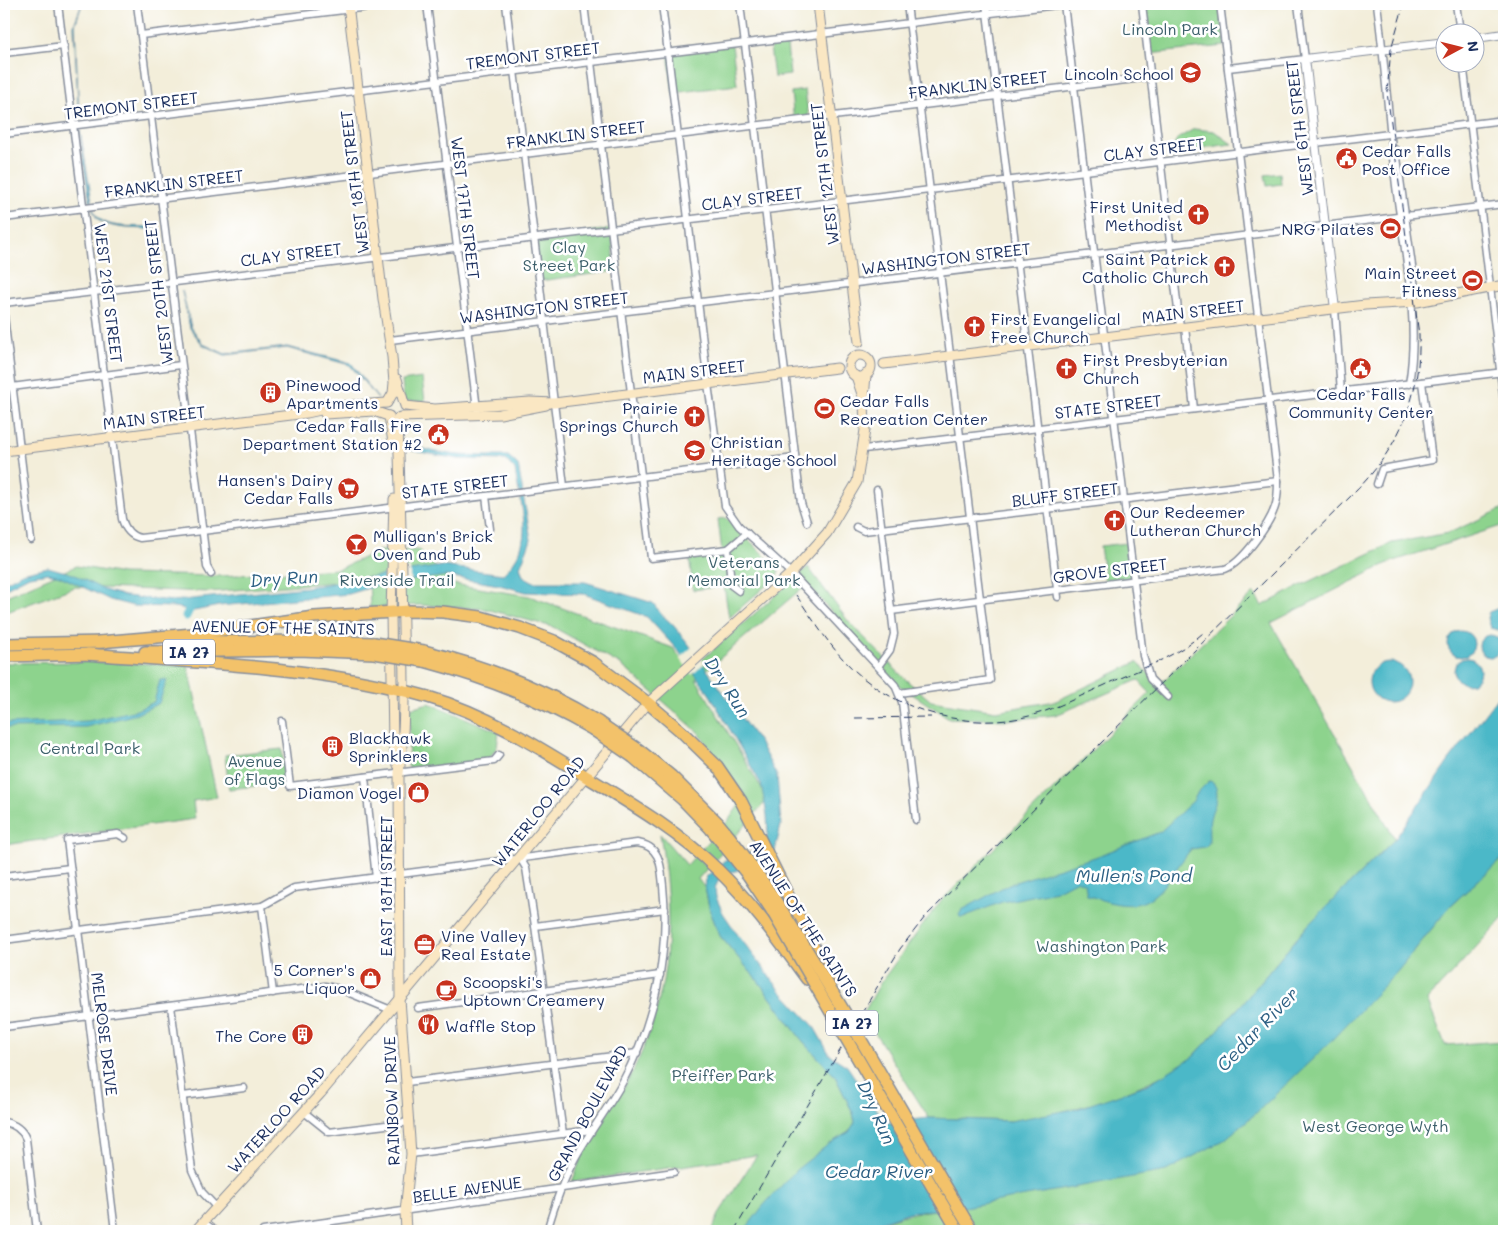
<svg xmlns="http://www.w3.org/2000/svg" width="1508" height="1235" viewBox="0 0 1508 1235" font-family="Mali,sans-serif">
  <style>
    .green { fill: #8dd38d; stroke: #548176 }
    .water { fill: #4cb8c8; stroke: #347493 }
    .pier { fill: #f3eeda }
    .lines { fill: none; stroke-linecap: round; stroke-linejoin: round }
    .river { stroke: #4cb8c8; stroke-width: 9 }
    .minor-casing { stroke: #878e9c; stroke-width: 9 }
    .tertiary-casing { stroke: #878e9c; stroke-width: 10 }
    .secondary-casing { stroke: #878e9c; stroke-width: 11 }
    .motorway-casing { stroke: #878e9c; stroke-width: 14 }
    .minor { stroke: #fff; stroke-width: 6 }
    .tertiary { stroke: #fff; stroke-width: 8 }
    .secondary { stroke: #fae7c3; stroke-width: 9 }
    .motorway { stroke: #f3c26a; stroke-width: 11 }
    .rail { stroke: #1b2f5e; stroke-width: 1; stroke-dasharray: 8 4; stroke-linecap: butt }
    .motorway-bridge-casing { stroke: #878e9c; stroke-width: 14; stroke-linecap: butt }
    .motorway-bridge { stroke: #f3c26a; stroke-width: 11 }
    .labels { text-anchor: middle; dominant-baseline: central; stroke-width: 5; stroke-linejoin: round; paint-order: stroke }
    .shield { fill: #fff; stroke: #5f6d8e; stroke-width: 1 }
    .shield-label { font-size: 15px; font-weight: bold; fill: #1b2f5e }
    .park-label { font-size: 16px; fill: #3d606c; stroke: #fff }
    .street-label { font-size: 16px; fill: #1b2f5e; stroke: #fff }
    .poi-label { font-size: 16px; fill: #1b2f5e; stroke: #fff; text-anchor: start }
    .water-label { font-size: 18px; font-style: italic; fill: #2c5f83; stroke: #fff }
  </style>
  <rect width="100%" height="100%" fill="#fff"/>
  <filter id="ink" filterUnits="userSpaceOnUse"><feTurbulence type="fractalNoise" baseFrequency=".02" numOctaves="2"/><feDisplacementMap in="SourceGraphic" scale="10" xChannelSelector="R" yChannelSelector="G"/><feConvolveMatrix kernelMatrix="1 2 1 2 8 2 1 2 1" color-interpolation-filters="sRGB"/></filter>
  <filter id="wash" filterUnits="userSpaceOnUse"><feTurbulence type="fractalNoise" baseFrequency=".0096" numOctaves="4" result="noise"/><feDisplacementMap in="SourceGraphic" scale="20" xChannelSelector="R" yChannelSelector="G"/><feGaussianBlur stdDeviation="1.12" result="paint"/><feColorMatrix in="noise" values="0 0 0 0 0 0 0 0 0 0 0 0 0 0 0 0 0 1.4 0 .05"/><feComposite in="paint" operator="in"/></filter>
  <g filter="url(#wash)">
    <rect width="100%" height="100%" fill="#f3eeda"/>
    <g class="green">
      <polygon points="1142,4 1220,4 1225,46 1148,54"/>
      <polygon points="732,45 737,85 673,93 668,53"/>
      <polygon points="787,45 790,75 774,77 770,47"/>
      <polygon points="805,90 809,119 794,121 791,92"/>
      <polygon points="1194,129 1214,131 1232,144 1170,152 1177,139"/>
      <polygon points="1280,173 1281,184 1267,186 1265,175"/>
      <polygon points="611,229 616,271 539,281 534,238"/>
      <polygon points="422,378 425,401 404,401 402,381"/>
      <path d="M1504,508v17l-116,38 -117,60 124,216 -86,85 -66,79 -50,54 -24,16 -58,26 -66,17 -35,5 -81,-3 -66,-104 18,-32 58,-79 211,-210 -12,-13 -82,35 -49,5 -58,-2 -57,-37 -85,-97 -111,95 72,120 -70,80 7,9 5,23 10,25 39,46 42,57 34,37 18,37 2,10 -6,9 -20,12 -80,87h-37l8,-19 37,-57 -185,27c5,-13 10,-27 16,-39 16,-27 35,-50 48,-78 36,-76 38,-150 24,-231l27,31 41,-44 17,-25 -46,-63 -20,-18 -58,-50 -68,-38 -67,-18 -66,-4 -50,3 -1,-32 -32,6 -128,10 -134,-5 -71,26v-16l72,-31 47,8 98,2 118,-7 39,-18 41,-1 34,34 76,12 144,52 17,22 118,-103 40,54 57,58 26,22 65,10 60,-10 81,-39 23,22 94,-91 8,13 38,-20 92,-43 57,-10z"/>
      <polygon points="727,518 779,570 777,576 729,618 724,586 693,590 689,556 722,552 718,519"/>
      <polygon points="1127,543 1131,578 1105,582 1100,546"/>
      <polygon points="92,662 188,665 217,797 193,801 195,819 4,845 4,663"/>
      <polygon points="429,703 499,732 497,747 487,762 411,771 408,765 410,708"/>
      <polygon points="282,749 285,783 229,789 225,755"/>
      <polygon points="1504,857 1504,917 1427,1000 1445,1045 1504,1041 1504,1231 972,1231 950,1194 1409,957 1450,906"/>
      <path d="M937,1210l13,21h-84c23,-13 44,-19 71,-21z"/>
    </g>
    <g class="water">
      <polygon points="82,4 75,25 79,120 74,25"/>
      <path d="M80,131l14,82c15,22 51,8 64,17 -19,-3 -41,1 -58,-9 -12,-6 -18,-75 -20,-90z"/>
      <polygon points="182,291 191,327 203,344 225,354 287,347 351,363 378,399 350,365 287,348 225,355 203,345 190,328"/>
      <path d="M408,444c38,13 61,12 100,12l10,9 13,75 -11,27 3,9 11,6h51l68,21 8,11 12,11 14,17 72,100 18,34 4,49 -6,26 -15,12 -28,9 -13,7 -4,9 1,9 7,16 15,22 42,55 33,35 17,30 17,11 38,57 44,-5 81,3 70,-13 68,-24 45,-27 50,-54 66,-79 86,-85 53,-77 56,-73v168l-54,49 -53,66 -74,77 -68,65 -31,26 -58,31 -202,36 -54,5 -27,9 -17,10h-122l19,-25 33,-36 33,-26 20,-12 6,-10 -2,-9 -18,-37 -34,-37 -42,-57 -39,-46 -10,-25 -5,-23 1,-11 19,-17 32,-9 11,-17 -1,-19 -6,-31 -51,-89 -30,-42 -33,-36 -63,-23 -58,-2 -27,-7 -52,-9 -65,8 -33,10 -130,12 -25,5 -19,-4 -42,-1 -23,-6 -50,-24 -12,-3 -19,3 -25,13v-6l18,-10 26,-6 25,7 31,16 21,6 48,5 135,-14 134,-21 61,8c34,-31 18,-64 12,-104l-9,-10 -48,-1 -49,-9z"/>
      <polygon points="1499,608 1504,610 1504,628 1498,630 1490,628 1487,618 1489,612"/>
      <circle cx="1461" cy="644" r="13"/>
      <circle cx="1490" cy="646" r="11"/>
      <circle cx="1467" cy="671" r="13"/>
      <circle cx="1389" cy="682" r="20"/>
      <polygon points="160,680 167,680 159,703 137,714 86,727 4,728 4,724 88,721 137,710 154,702"/>
      <path d="M1209,781l4,1c9,15 0,22 -3,37 -2,8 -1,16 -1,24l-4,4 -14,2c-36,47 -40,70 -104,46l-2,-11 -8,-4 -21,11 -54,11 -41,16 -2,-3 3,-5 47,-26 86,-27 65,-25 33,-31 5,-9z"/>
    </g>
    <g class="pier">
      <polygon points="410,567 410,583 383,586 384,573"/>
      <polygon points="693,646 705,663 692,675 680,658"/>
    </g>
    <g class="lines">
      <polyline class="river" points="186,616 191,606 197,604"/>
    </g>
  </g>
  <g filter="url(#ink)">
    <g class="lines">
      <defs>
        <g id="minor">
          <path d="M58,4l64,515c3,10 8,17 18,19l62,-7 593,-73"/>
          <polyline points="137,4 207,567 211,574"/>
          <polyline points="427,4 477,409"/>
          <polyline points="506,4 564,486"/>
          <polyline points="584,4 651,558 728,549 747,533"/>
          <polyline points="662,4 708,384 725,506 739,526 791,573 895,685 902,702 916,820"/>
          <polyline points="740,4 801,503 807,522"/>
          <polyline points="986,4 1058,597"/>
          <polyline points="1064,4 1143,656 1150,679 1168,697"/>
          <polyline points="1142,4 1180,327"/>
          <path d="M1377,4c8,60 12,121 19,182 8,65 24,132 13,198"/>
          <polyline points="1456,4 1460,32"/>
          <polyline points="141,35 393,4"/>
          <polyline points="4,53 64,46"/>
          <polyline points="1463,62 1504,403"/>
          <polyline points="1228,68 1305,59 1298,4"/>
          <polyline points="4,134 1065,4"/>
          <polyline points="1396,150 1417,302"/>
          <polyline points="4,218 1151,77"/>
          <polyline points="4,303 1504,120"/>
          <polyline points="1335,309 1341,392"/>
          <polyline points="4,316 31,540"/>
          <polyline points="1185,327 1194,409"/>
          <polyline points="390,340 1504,204"/>
          <polyline points="4,388 181,365"/>
          <polyline points="864,449 1504,372"/>
          <polyline points="1377,484 1382,469 1432,460 1422,382"/>
          <polyline points="877,490 894,634 890,650 879,665"/>
          <polyline points="486,496 490,529"/>
          <polyline points="856,527 864,531 1278,481"/>
          <polyline points="728,549 731,585 739,591"/>
          <path d="M891,611l334,-42c17,-6 44,-44 50,-62 3,-8 3,-17 3,-26l-58,-477"/>
          <polyline points="899,693 990,680 907,4"/>
          <polyline points="282,721 290,786 494,761 499,755"/>
          <polyline points="365,777 376,878"/>
          <polyline points="520,858 526,868 535,926 563,1134"/>
          <polyline points="4,876 70,868"/>
          <polyline points="262,906 273,993"/>
          <polyline points="535,926 665,909"/>
          <path d="M4,940l258,-34 32,-18 343,-45c24,3 24,23 26,43 7,68 -9,137 -41,197 -15,27 -34,51 -48,77 -12,22 -20,47 -27,71"/>
          <polyline points="171,1006 192,1170 202,1192 217,1208"/>
          <polyline points="418,1008 660,975"/>
          <polyline points="4,1027 325,986 340,989 391,1010"/>
          <polyline points="407,1082 637,1053"/>
          <polyline points="183,1096 244,1088"/>
          <polyline points="304,1112 329,1132 410,1122"/>
          <path d="M4,1122c10,2 18,7 22,17l11,92"/>
          <polyline points="411,1154 591,1130"/>
          <polyline points="203,1222 215,1231"/>
          <polyline points="115,1231 67,840 118,834 125,838"/>
          <polyline points="263,1231 674,1172"/>
        </g>
        <g id="tertiary">
          <polyline points="1476,38 1504,34"/>
          <polyline points="1335,309 1305,59 1446,42"/>
        </g>
        <g id="secondary">
          <polyline points="348,4 383,299 392,357 394,383 393,393 389,400"/>
          <polyline points="818,4 859,342"/>
          <circle cx="860" cy="366" r="11"/>
          <polyline points="884,364 1365,305 1417,302 1504,285"/>
          <polyline points="856,376 864,400 866,374"/>
          <polyline points="397,379 404,403"/>
          <polyline points="405,406 435,409 530,402 554,403 837,368"/>
          <polyline points="325,414 374,411 388,416"/>
          <polyline points="389,416 393,443"/>
          <polyline points="400,417 500,414 546,405"/>
          <path d="M398,418c2,70 4,140 5,210 1,48 3,97 -4,145l1,226 11,155 -6,58 1,19"/>
          <polyline points="4,451 307,413 339,406 387,403"/>
          <polyline points="394,499 391,613 393,746 398,765"/>
          <polyline points="195,1231 321,1093 648,703 791,573 827,533 857,482 865,430 864,400"/>
        </g>
        <g id="motorway">
          <polyline points="99,642 193,634 314,617 410,611 443,612 481,617 520,628 554,641 594,663 648,703 682,732 717,766 741,801 831,982"/>
          <polyline points="183,642 320,641 374,643"/>
          <polyline points="4,644 105,642"/>
          <path d="M424,651c61,15 119,37 174,71"/>
          <polyline points="145,652 299,650 374,653"/>
          <path d="M88,654c114,9 230,12 340,43 58,17 109,49 159,80 46,28 92,55 131,93 34,33 61,71 89,109"/>
          <polyline points="4,656 94,654"/>
          <path d="M424,661c60,16 115,37 168,68"/>
          <polyline points="639,750 671,776 718,823"/>
          <polyline points="633,757 682,799 711,829"/>
        </g>
      </defs>
      <use href="#minor" class="minor-casing"/>
      <use href="#tertiary" class="tertiary-casing"/>
      <use href="#secondary" class="secondary-casing"/>
      <use href="#motorway" class="motorway-casing"/>
      <use href="#minor" class="minor"/>
      <use href="#tertiary" class="tertiary"/>
      <use href="#secondary" class="secondary"/>
      <use href="#motorway" class="motorway"/>
      <g class="rail">
        <path d="M796,595c18,26 35,54 58,75 46,43 118,62 179,45 25,-7 47,-19 70,-29 34,-16 72,-28 100,-53"/>
        <polyline points="855,718 931,717"/>
        <path d="M734,1231l152,-259 14,-23 25,-32 431,-426c43,-44 65,-94 63,-156l-32,-243 4,-43 13,-45"/>
      </g>
      <defs>
        <g id="motorway-bridge">
          <polyline points="374,643 424,651"/>
          <polyline points="374,653 424,661"/>
          <polyline points="598,722 639,750"/>
          <polyline points="592,729 633,757"/>
          <path d="M718,823c36,42 64,87 93,134 56,90 107,183 161,274"/>
          <polyline points="711,829 748,875 771,909 958,1231"/>
        </g>
      </defs>
      <use href="#motorway-bridge" class="motorway-bridge-casing"/>
      <use href="#motorway-bridge" class="motorway-bridge"/>
    </g>
  </g>
  <defs>
    <symbol id="school-disc" viewBox="-11 -11 22 22"><circle r="9.5" fill="#c8321e" stroke="#fff"/><path d="M0-5L7-2L0 1L-7-2ZM-4 1L0 2.5L4 1V4Q0 6-4 4Z" fill="#fff"/></symbol>
    <symbol id="civic-disc" viewBox="-11 -11 22 22"><circle r="9.5" fill="#c8321e" stroke="#fff"/><path d="M-.6-6.5H3V-4.5H.6V-3L4-1V1h2V6H-6V1h2V-1L-.6-3ZM-1.2 2.5V6h2.4V2.5Z" fill="#fff"/></symbol>
    <symbol id="church-disc" viewBox="-11 -11 22 22"><circle r="9.5" fill="#c8321e" stroke="#fff"/><path d="M-1.2-6h2.4v3.5h3.3v2.4h-3.3V6h-2.4V-.1h-3.3v-2.4h3.3Z" fill="#fff"/></symbol>
    <symbol id="stadium-disc" viewBox="-11 -11 22 22"><circle r="9.5" fill="#c8321e" stroke="#fff"/><path d="M0-5a6.5 5 0 1 0 0 10a6.5 5 0 1 0 0-10ZM-3.5-1.8h7v3.6h-7Z" fill="#fff"/></symbol>
    <symbol id="building-disc" viewBox="-11 -11 22 22"><circle r="9.5" fill="#c8321e" stroke="#fff"/><path d="M-4-6H4V6H1V3H-1V6H-4ZM-2.5-4.3h1.7v1.8h-1.7ZM.8-4.3h1.7v1.8H.8ZM-2.5-1h1.7V.8h-1.7ZM.8-1h1.7V.8H.8Z" fill="#fff"/></symbol>
    <symbol id="supermarket-disc" viewBox="-11 -11 22 22"><circle r="9.5" fill="#c8321e" stroke="#fff"/><path d="M-6-5.5h2.5l.6 2H6L4.5 2H-2.5L-4.4-4H-6ZM-1.5 3.2a1.3 1.3 0 1 0 .1 0ZM3 3.2a1.3 1.3 0 1 0 .1 0Z" fill="#fff"/></symbol>
    <symbol id="bar-disc" viewBox="-11 -11 22 22"><circle r="9.5" fill="#c8321e" stroke="#fff"/><path d="M-6-5H6L.8 .8V4.5H3.5V6h-7V4.5H-.8V.8Z" fill="#fff"/></symbol>
    <symbol id="shop-disc" viewBox="-11 -11 22 22"><circle r="9.5" fill="#c8321e" stroke="#fff"/><path d="M-5-2.5h2.3a2.7 3.5 0 0 1 5.4 0H5L5.5 6h-11ZM-1.5-2.5h3a1.5 2.3 0 0 0-3 0Z" fill="#fff"/></symbol>
    <symbol id="office-disc" viewBox="-11 -11 22 22"><circle r="9.5" fill="#c8321e" stroke="#fff"/><path d="M-6-3h4V-5.5h4V-3h4V5H-6ZM-1-4.5V-3h2v-1.5ZM-6 0V1H6V0Z" fill="#fff"/></symbol>
    <symbol id="cafe-disc" viewBox="-11 -11 22 22"><circle r="9.5" fill="#c8321e" stroke="#fff"/><path d="M-5.5-4.5H6V0H3Q3 3.5 0 3.5H-2.5Q-5.5 3.5-5.5 0ZM3-3.2v2h1.7v-2ZM-6 4.5H4V6H-6Z" fill="#fff"/></symbol>
    <symbol id="restaurant-disc" viewBox="-11 -11 22 22"><circle r="9.5" fill="#c8321e" stroke="#fff"/><path d="M-5-6h1v4h1v-4h1v4h1v-4h1v5L-1.5 .5V6h-2V.5L-5-1ZM5-6V6H3V1.5H1.5Q1.5-4 5-6Z" fill="#fff"/></symbol>
  </defs>
  <g fill-rule="evenodd">
    <use href="#school-disc" x="1178" y="60" width="25" height="25"/>
    <use href="#civic-disc" x="1334" y="146" width="25" height="25"/>
    <use href="#church-disc" x="1186" y="202" width="25" height="25"/>
    <use href="#stadium-disc" x="1378" y="216" width="25" height="25"/>
    <use href="#church-disc" x="1212" y="254" width="25" height="25"/>
    <use href="#stadium-disc" x="1460" y="268" width="25" height="25"/>
    <use href="#church-disc" x="962" y="314" width="25" height="25"/>
    <use href="#church-disc" x="1054" y="356" width="25" height="25"/>
    <use href="#civic-disc" x="1348" y="356" width="25" height="25"/>
    <use href="#building-disc" x="258" y="380" width="25" height="25"/>
    <use href="#stadium-disc" x="812" y="396" width="25" height="25"/>
    <use href="#church-disc" x="682" y="404" width="25" height="25"/>
    <use href="#civic-disc" x="426" y="422" width="25" height="25"/>
    <use href="#school-disc" x="682" y="438" width="25" height="25"/>
    <use href="#supermarket-disc" x="336" y="476" width="25" height="25"/>
    <use href="#church-disc" x="1102" y="508" width="25" height="25"/>
    <use href="#bar-disc" x="344" y="532" width="25" height="25"/>
    <use href="#building-disc" x="320" y="734" width="25" height="25"/>
    <use href="#shop-disc" x="406" y="780" width="25" height="25"/>
    <use href="#office-disc" x="412" y="932" width="25" height="25"/>
    <use href="#shop-disc" x="358" y="966" width="25" height="25"/>
    <use href="#cafe-disc" x="434" y="978" width="25" height="25"/>
    <use href="#restaurant-disc" x="416" y="1012" width="25" height="25"/>
    <use href="#building-disc" x="290" y="1022" width="25" height="25"/>
  </g>
  <g class="labels">
    <g class="shield">
      <rect x="163" y="639.5" width="52" height="25" rx="4"/>
      <rect x="826" y="1010.5" width="52" height="25" rx="4"/>
    </g>
    <g class="shield-label">
      <text x="189" y="652">IA 27</text>
      <text x="852" y="1023">IA 27</text>
    </g>
    <g class="park-label">
      <text x="1170" y="28">Lincoln Park</text>
      <text x="569" y="246">Clay<tspan x="569" dy="18">Street Park</tspan></text>
      <text x="744" y="561">Veterans<tspan x="744" dy="18">Memorial Park</tspan></text>
      <text x="397" y="579">Riverside Trail</text>
      <text x="90" y="747">Central Park</text>
      <text x="255" y="760">Avenue<tspan x="255" dy="18">of Flags</tspan></text>
      <text x="1101" y="945">Washington Park</text>
      <text x="723" y="1074">Pfeiffer Park</text>
      <text x="1375" y="1125">West George Wyth</text>
    </g>
    <g class="street-label">
      <text transform="translate(533 55) rotate(-7)">TREMONT STREET</text>
      <text transform="translate(978 84) rotate(-7)">FRANKLIN STREET</text>
      <text transform="translate(131 105) rotate(-7)">TREMONT STREET</text>
      <text transform="translate(1299 128) rotate(-97)">WEST 6TH STREET</text>
      <text transform="translate(576 134) rotate(-7)">FRANKLIN STREET</text>
      <text transform="translate(1154 149) rotate(-7)">CLAY STREET</text>
      <text transform="translate(824 174) rotate(-97)">WEST 12TH STREET</text>
      <text transform="translate(354 182) rotate(-97)">WEST 18TH STREET</text>
      <text transform="translate(174 183) rotate(-7)">FRANKLIN STREET</text>
      <text transform="translate(752 198) rotate(-7)">CLAY STREET</text>
      <text transform="translate(466 208) rotate(83)">WEST 17TH STREET</text>
      <text transform="translate(291 254) rotate(-7)">CLAY STREET</text>
      <text transform="translate(946 258) rotate(-7)">WASHINGTON STREET</text>
      <text transform="translate(158 292) rotate(-97)">WEST 20TH STREET</text>
      <text transform="translate(109 293) rotate(83)">WEST 21ST STREET</text>
      <text transform="translate(544 307) rotate(-7)">WASHINGTON STREET</text>
      <text transform="translate(1193 311) rotate(-7)">MAIN STREET</text>
      <text transform="translate(694 371) rotate(-7)">MAIN STREET</text>
      <text transform="translate(1108 406) rotate(-7)">STATE STREET</text>
      <text transform="translate(154 417) rotate(-7)">MAIN STREET</text>
      <text transform="translate(455 486) rotate(-7)">STATE STREET</text>
      <text transform="translate(1065 494) rotate(-7)">BLUFF STREET</text>
      <text transform="translate(1110 570) rotate(-7)">GROVE STREET</text>
      <text transform="translate(283 627) rotate(1)">AVENUE OF THE SAINTS</text>
      <text transform="translate(538 811) rotate(-51)">WATERLOO ROAD</text>
      <text transform="translate(385 886) rotate(-90)">EAST 18TH STREET</text>
      <text transform="translate(804 918) rotate(57)">AVENUE OF THE SAINTS</text>
      <text transform="translate(105 1034) rotate(83)">MELROSE DRIVE</text>
      <text transform="translate(391 1101) rotate(-92)">RAINBOW DRIVE</text>
      <text transform="translate(587 1113) rotate(-62)">GRAND BOULEVARD</text>
      <text transform="translate(276 1119) rotate(-48)">WATERLOO ROAD</text>
      <text transform="translate(467 1189) rotate(-8)">BELLE AVENUE</text>
    </g>
    <g class="poi-label">
      <text x="1174" y="73" text-anchor="end">Lincoln School</text>
      <text x="1362" y="150">Cedar Falls<tspan x="1362" dy="18">Post Office</tspan></text>
      <text x="1183" y="206" text-anchor="end">First United<tspan x="1183" dy="18">Methodist</tspan></text>
      <text x="1374" y="228" text-anchor="end">NRG Pilates</text>
      <text x="1208" y="258" text-anchor="end">Saint Patrick<tspan x="1208" dy="18">Catholic Church</tspan></text>
      <text x="1457" y="272" text-anchor="end">Main Street<tspan x="1457" dy="18">Fitness</tspan></text>
      <text x="991" y="318">First Evangelical<tspan x="991" dy="18">Free Church</tspan></text>
      <text x="1083" y="359">First Presbyterian<tspan x="1083" dy="18">Church</tspan></text>
      <text x="286" y="384">Pinewood<tspan x="286" dy="18">Apartments</tspan></text>
      <text x="1361" y="393" text-anchor="middle">Cedar Falls<tspan x="1361" dy="18">Community Center</tspan></text>
      <text x="840" y="400">Cedar Falls<tspan x="840" dy="18">Recreation Center</tspan></text>
      <text x="678" y="407" text-anchor="end">Prairie<tspan x="678" dy="18">Springs Church</tspan></text>
      <text x="422" y="425" text-anchor="end">Cedar Falls Fire<tspan x="422" dy="18">Department Station #2</tspan></text>
      <text x="711" y="441">Christian<tspan x="711" dy="18">Heritage School</tspan></text>
      <text x="333" y="479" text-anchor="end">Hansen's Dairy<tspan x="333" dy="18">Cedar Falls</tspan></text>
      <text x="1130" y="511">Our Redeemer<tspan x="1130" dy="18">Lutheran Church</tspan></text>
      <text x="373" y="535">Mulligan's Brick<tspan x="373" dy="18">Oven and Pub</tspan></text>
      <text x="349" y="737">Blackhawk<tspan x="349" dy="18">Sprinklers</tspan></text>
      <text x="402" y="792" text-anchor="end">Diamon Vogel</text>
      <text x="441" y="935">Vine Valley<tspan x="441" dy="18">Real Estate</tspan></text>
      <text x="355" y="969" text-anchor="end">5 Corner's<tspan x="355" dy="18">Liquor</tspan></text>
      <text x="463" y="981">Scoopski's<tspan x="463" dy="18">Uptown Creamery</tspan></text>
      <text x="445" y="1025">Waffle Stop</text>
      <text x="287" y="1035" text-anchor="end">The Core</text>
    </g>
    <g class="water-label">
      <text transform="translate(284 578) rotate(-4)">Dry Run</text>
      <text transform="translate(728 687) rotate(57)">Dry Run</text>
      <text x="1134" y="875">Mullen's Pond</text>
      <text transform="translate(1257 1029) rotate(-46)">Cedar River</text>
      <text transform="translate(877 1112) rotate(66)">Dry Run</text>
      <text x="879" y="1171">Cedar River</text>
    </g>
  </g>
  <rect width="1508" height="1235" fill="none" stroke="#fff" stroke-width="20"/>
  <g transform="translate(1460 48) rotate(83)"><circle r="24" fill="#ffffff" stroke="#a4acbf"/>
  <path d="M0-4L9 19L0 12L-9 19Z" fill="#c8321e"/>
  <text y="-8" font-size="14" font-weight="bold" text-anchor="middle" fill="#1b2f5e">N</text>
  </g>
</svg>
